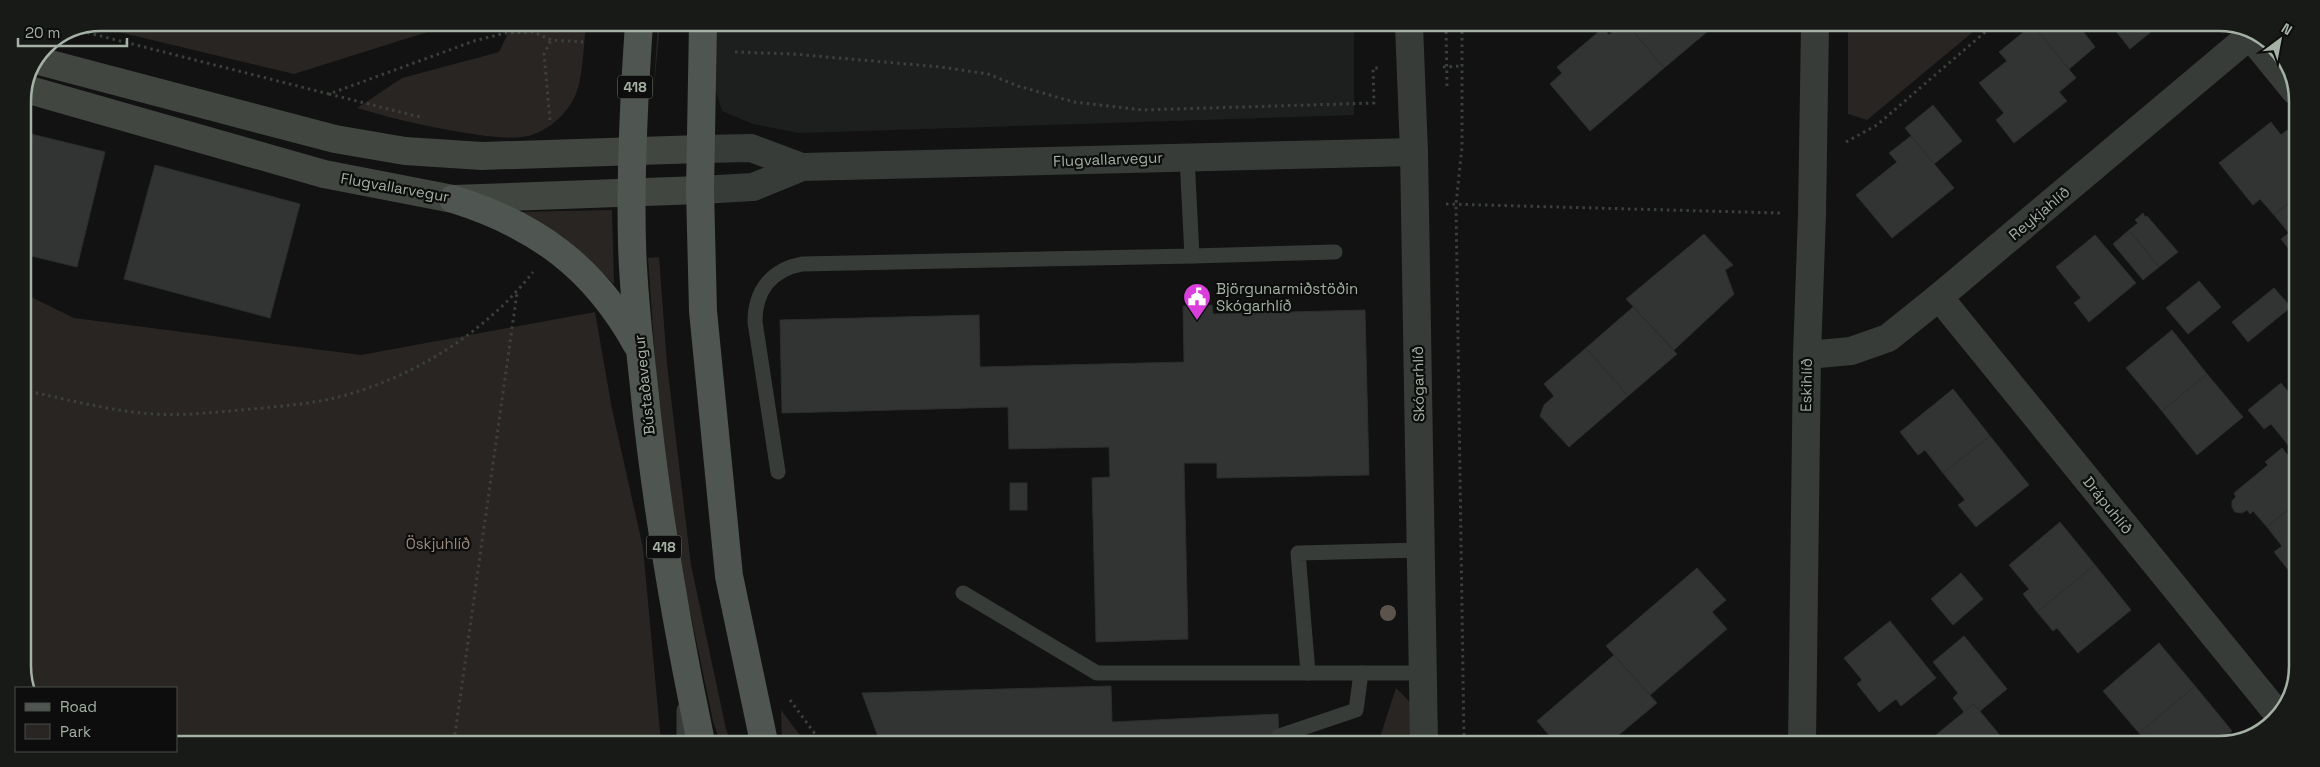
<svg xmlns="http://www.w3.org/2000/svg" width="2320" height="767" viewBox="0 0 2320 767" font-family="'Space Grotesk',sans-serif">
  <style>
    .built { fill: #1d1f1e }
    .green { fill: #292522 }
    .building { fill: #313432; stroke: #2b2e2c }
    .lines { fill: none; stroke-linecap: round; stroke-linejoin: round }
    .path { stroke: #3b403b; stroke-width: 3; stroke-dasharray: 2.5 4; stroke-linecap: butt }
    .lane { stroke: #373c38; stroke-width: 15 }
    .street { stroke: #373c38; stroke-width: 28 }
    .secondary { stroke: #414641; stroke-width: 28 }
    .primary { stroke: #4f5550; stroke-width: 28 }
    .tree { fill: #5c534c }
    .labels { text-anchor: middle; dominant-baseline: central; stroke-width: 4.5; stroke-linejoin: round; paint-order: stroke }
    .shield { fill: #0c0d0c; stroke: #768076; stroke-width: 1 }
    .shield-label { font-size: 14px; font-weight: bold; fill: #a4b1a4 }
    .street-label { font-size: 15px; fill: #a4b1a4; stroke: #0c0d0c }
    .poi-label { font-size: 15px; fill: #a4b1a4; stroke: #0c0d0c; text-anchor: start }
    .park-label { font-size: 15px; fill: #9a887d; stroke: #0c0d0c }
    .rim { fill: none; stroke: #a4b1a4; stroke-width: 2.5 }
  </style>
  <rect width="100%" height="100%" fill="#111211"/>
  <polygon class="built" points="715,24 1354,25 1354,115 799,133 753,124 722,111 712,79"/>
  <g class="green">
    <polygon points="102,23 456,23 294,74 94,26"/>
    <path d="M513,23h73c-2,19 -3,52 -9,68 -7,20 -25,37 -45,44 -17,5 -36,2 -53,0 -42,-6 -82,-15 -122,-27l45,-30 97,-26z"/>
    <polygon points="658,24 660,24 653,98"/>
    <polygon points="1848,26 1980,26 1867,120 1848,114"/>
    <path d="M612,210l2,74c-31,-32 -59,-50 -98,-72z"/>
    <polygon points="659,257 667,364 691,565 726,729 731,742 720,742 713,721 681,568 660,430 648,258"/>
    <polygon points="23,293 74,318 361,355 595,312 612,409 643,548 661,742 176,741 176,688 29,688 23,671"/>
    <polygon points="1396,688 1425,717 1423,743 1378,743"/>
    <polygon points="781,710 805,742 782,742"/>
  </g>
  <g class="building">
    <polygon points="1620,25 1628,25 1664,68 1590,131 1550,84 1562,73 1557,67 1603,28 1609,35"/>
    <polygon points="1628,25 1714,26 1664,68"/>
    <polygon points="2031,26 2034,26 2076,78 2059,92 2067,101 2014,143 1996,120 2004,113 1979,83 2007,61 1999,52"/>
    <polygon points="2043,26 2079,26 2095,47 2069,69 2038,31"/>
    <polygon points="2112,26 2158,26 2130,49"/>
    <polygon points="1933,105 1962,141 1934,164 1905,128"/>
    <polygon points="2271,122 2281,135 2287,130 2297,143 2297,197 2274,215 2260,199 2253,205 2219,163"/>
    <polygon points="23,132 105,152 77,267 23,254"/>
    <polygon points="1911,136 1954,188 1892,238 1856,195 1897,162 1889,153"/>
    <polygon points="155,165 300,204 270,318 124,279"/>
    <polygon points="2297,197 2296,258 2281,239 2289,233 2274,215"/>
    <polygon points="2143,213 2145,217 2147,216 2178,252 2159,267 2129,230 2138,223 2135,220"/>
    <polygon points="2129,230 2159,267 2143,280 2113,244"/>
    <polygon points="1704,234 1733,265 1725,270 1734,294 1674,350 1626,299"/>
    <polygon points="2095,235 2136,283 2089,322 2074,303 2081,298 2056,267"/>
    <polygon points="2199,281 2221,307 2188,334 2166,308"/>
    <polygon points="2274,288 2291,307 2248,342 2232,322"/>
    <polygon points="1212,305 1213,314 1365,310 1369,475 1217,478 1217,463 1184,463 1188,639 1096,642 1092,478 1110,477 1109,447 1009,449 1008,407 782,413 780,320 979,315 980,367 1184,362 1183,306"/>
    <polygon points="1633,307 1677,354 1628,396 1586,348"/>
    <polygon points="2172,330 2207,374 2162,411 2126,368"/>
    <polygon points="1586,348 1628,396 1569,447 1540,416 1544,405 1554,396 1544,384"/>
    <polygon points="2207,374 2243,417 2197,455 2162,411"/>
    <polygon points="2281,383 2295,400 2295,441 2289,446 2271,424 2264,429 2248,410"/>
    <polygon points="1953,389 1990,436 1943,473 1925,450 1918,455 1900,432"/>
    <polygon points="1990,436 2029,485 1976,527 1958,505 1965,500 1943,473"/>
    <polygon points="2282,448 2295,464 2295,504 2267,527 2253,511 2250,514 2247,510 2242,513 2235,512 2232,507 2232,501 2236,497 2234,493 2268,465 2265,462"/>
    <rect x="1010" y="483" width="17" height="27"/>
    <polygon points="2295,504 2294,568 2290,572 2274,552 2282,546 2267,527"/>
    <polygon points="2060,522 2095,565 2037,612 2023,594 2029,589 2009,565"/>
    <polygon points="2095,565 2131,610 2078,653 2057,628 2053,631 2037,612"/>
    <polygon points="1697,568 1726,600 1712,612 1727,629 1650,695 1606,646"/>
    <polygon points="1961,573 1983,599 1953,625 1931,599"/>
    <polygon points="1890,621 1936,678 1901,706 1896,699 1879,712 1857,684 1862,680 1844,658"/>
    <polygon points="1964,636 2007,689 1980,711 1974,704 1964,712 1953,698 1958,693 1933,662"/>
    <polygon points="2159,643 2195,686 2139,733 2103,691"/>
    <polygon points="1614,655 1657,703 1609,743 1539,743 1549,735 1537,721"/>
    <polygon points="1111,686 1112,722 1278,714 1279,743 880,742 862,693"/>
    <polygon points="2195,686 2232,731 2216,744 2148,744 2139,733"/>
    <polygon points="1974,704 2007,744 1925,744 1964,712"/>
  </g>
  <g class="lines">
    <g class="path">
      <polyline points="1446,25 1447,86"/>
      <polyline points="1462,25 1462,147 1456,204 1464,743"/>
      <polyline points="81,31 329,94 474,41 505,33 534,32 551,40 584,42"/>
      <polyline points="534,32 535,23"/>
      <polyline points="735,52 793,54 941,67 988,74 1018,86 1074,102 1142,110 1374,103 1373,68 1379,68"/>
      <polyline points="1443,67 1463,66"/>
      <polyline points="329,94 420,117"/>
      <polyline points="550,120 544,54 551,40"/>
      <polyline points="1846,142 1877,125 1992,26"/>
      <polyline points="1446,204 1780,213"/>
      <path d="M23,390c43,9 86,21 130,24 37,2 73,-3 110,-6 28,-3 55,-5 83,-13 71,-20 141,-64 187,-123"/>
      <polyline points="28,685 32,688"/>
      <polyline points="790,700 821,742"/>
      <polyline points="454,741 517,293"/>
    </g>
    <g class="lane">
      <polyline points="1192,256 1335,252"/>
      <path d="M778,472l-23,-150c0,-31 16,-52 47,-58l390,-8 -5,-99"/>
      <polyline points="963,593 1097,673 1361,673"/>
      <polyline points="1308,673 1298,553 1421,550"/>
      <polyline points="684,710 684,742"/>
      <polyline points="1279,736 1356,710 1361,673 1423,673"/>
    </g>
    <g class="street">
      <polyline points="1409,25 1414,152 1424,743"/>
      <polyline points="2250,36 2295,91"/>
      <polyline points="701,149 751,148 802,167"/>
      <polyline points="700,190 753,187 802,167 1414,152"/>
      <polyline points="1939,297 2277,713"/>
      <polyline points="1807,355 1851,351 1888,338 1939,297 2253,33"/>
      <polyline points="1802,744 1807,355 1812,214 1815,26"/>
    </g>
    <g class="secondary">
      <polyline points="39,61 335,139 405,151 482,156 701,149"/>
      <polyline points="26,89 324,174 453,199 700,190"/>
    </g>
    <g class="primary">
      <path d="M639,24c-5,73 -9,146 -7,219 1,48 7,96 12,144 12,119 32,237 57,355"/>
      <polyline points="703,24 700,190 703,311 729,576 764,742"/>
      <path d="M453,199c83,26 141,68 184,146"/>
    </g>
  </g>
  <circle class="tree" cx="1388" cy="613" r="8"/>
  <defs>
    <symbol id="civic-pin" viewBox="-11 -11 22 30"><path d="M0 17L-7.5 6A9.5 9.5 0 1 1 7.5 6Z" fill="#d940db" stroke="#0c0d0c"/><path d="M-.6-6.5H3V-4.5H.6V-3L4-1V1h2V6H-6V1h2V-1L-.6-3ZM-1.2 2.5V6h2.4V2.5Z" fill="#fff"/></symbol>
  </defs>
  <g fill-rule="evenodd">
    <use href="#civic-pin" x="1181" y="281" width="32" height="43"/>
  </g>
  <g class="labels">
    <g class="shield">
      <rect x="617.5" y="75.5" width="35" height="23" rx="4"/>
      <rect x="646.5" y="535.5" width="35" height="23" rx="4"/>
    </g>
    <g class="shield-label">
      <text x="635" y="87">418</text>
      <text x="664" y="547">418</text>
    </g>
    <g class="street-label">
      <text transform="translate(1108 159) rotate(-2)">Flugvallarvegur</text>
      <text transform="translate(395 187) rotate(10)">Flugvallarvegur</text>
      <text transform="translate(2039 213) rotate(-40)">Reykjahlíð</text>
      <text transform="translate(1418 384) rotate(-91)">Skógarhlíð</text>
      <text transform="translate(644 385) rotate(-96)">Bústaðavegur</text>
      <text transform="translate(1806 385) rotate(-89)">Eskihlíð</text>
      <text transform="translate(2108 505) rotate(51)">Drápuhlíð</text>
    </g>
    <g class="poi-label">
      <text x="1216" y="288">Björgunarmiðstöðin<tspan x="1216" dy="17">Skógarhlíð</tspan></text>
    </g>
    <g class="park-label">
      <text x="438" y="543">Öskjuhlíð</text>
    </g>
  </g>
  <path d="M0 0H2320V767H0ZM101 31H2219A70 70 0 0 1 2289 101V666A70 70 0 0 1 2219 736H101A70 70 0 0 1 31 666V101A70 70 0 0 1 101 31Z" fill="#181a18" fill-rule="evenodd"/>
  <path class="rim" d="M101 31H2219A70 70 0 0 1 2289 101V666A70 70 0 0 1 2219 736H101A70 70 0 0 1 31 666V101A70 70 0 0 1 101 31Z"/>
  <rect x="15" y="687" width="162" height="65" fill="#0c0d0c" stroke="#494f49"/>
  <rect x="25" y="703" width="25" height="8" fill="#4f5550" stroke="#494f49"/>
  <text x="60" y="712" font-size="15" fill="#a4b1a4">Road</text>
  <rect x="25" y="724" width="25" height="15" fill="#292522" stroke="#494f49"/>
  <text x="60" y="737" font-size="15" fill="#a4b1a4">Park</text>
  <g transform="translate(2280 40) rotate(32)" stroke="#0c0d0c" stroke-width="4" paint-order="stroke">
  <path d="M0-4L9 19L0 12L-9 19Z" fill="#a4b1a4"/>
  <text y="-8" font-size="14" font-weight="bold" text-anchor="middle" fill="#a4b1a4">N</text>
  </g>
  <path d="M18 38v8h109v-8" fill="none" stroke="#a4b1a4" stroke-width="2.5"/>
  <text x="25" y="38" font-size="15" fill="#a4b1a4" stroke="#0c0d0c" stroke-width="4" paint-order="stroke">20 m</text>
</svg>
